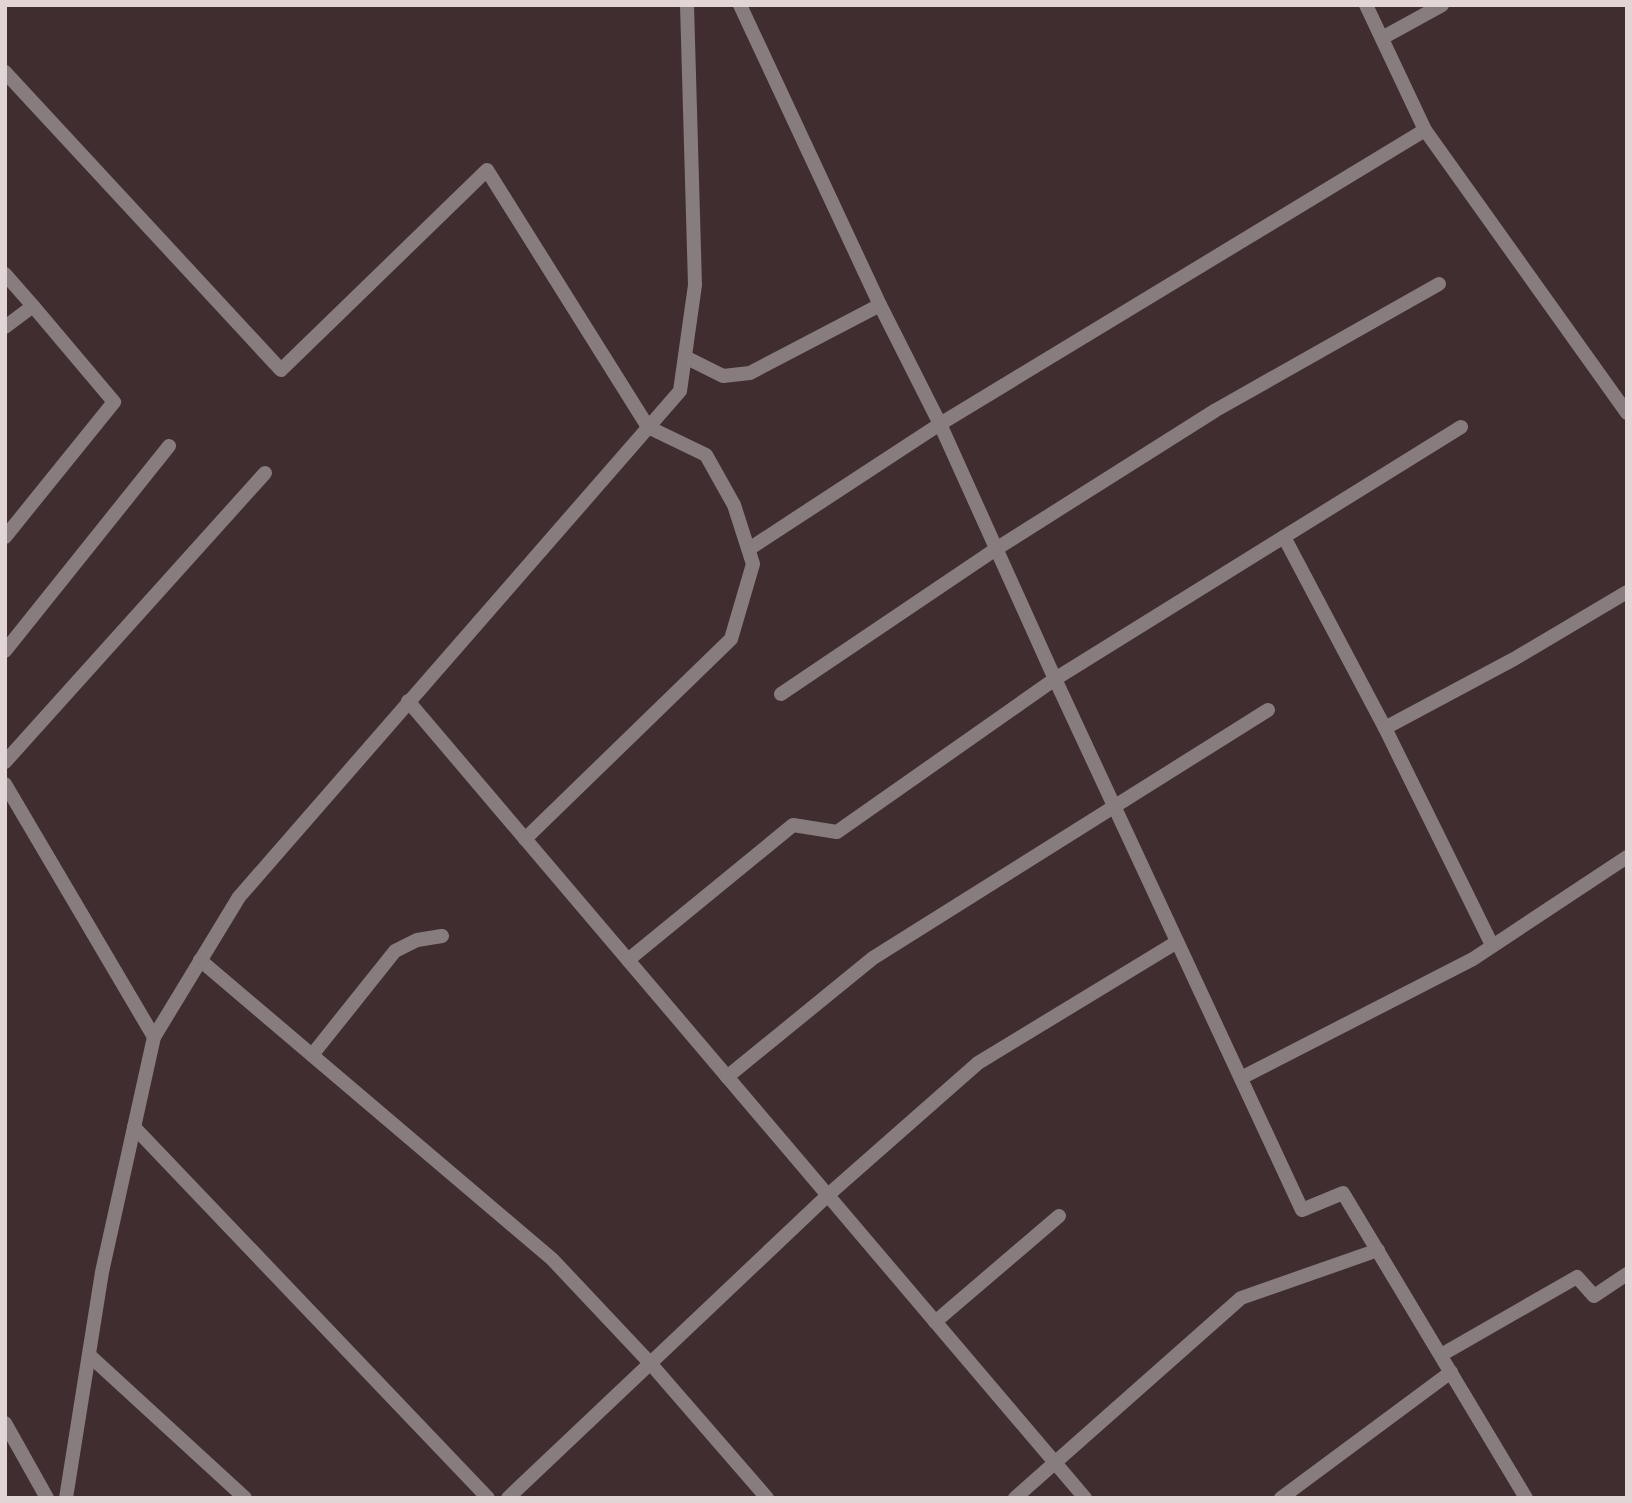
<svg xmlns="http://www.w3.org/2000/svg" width="1632" height="1503" viewBox="0 0 1632 1503" font-family="Inter,sans-serif">
  <style>
    .lines { fill: none; stroke-linecap: round; stroke-linejoin: round }
    .street { stroke: #877c7e; stroke-width: 14 }
  </style>
  <rect width="100%" height="100%" fill="#402d30"/>
  <g class="lines">
    <g class="street">
      <polyline points="740,5 880,305 940,424 1055,679 1302,1210 1343,1193 1526,1498"/>
      <polyline points="1366,5 1425,130 1627,413"/>
      <polyline points="1382,38 1442,5"/>
      <polyline points="5,72 281,370 487,170 648,427 706,455 734,505 753,564 731,639 525,839"/>
      <polyline points="5,274 33,306 5,327"/>
      <polyline points="685,357 723,376 750,373 880,305"/>
      <polyline points="5,537 114,402 33,306"/>
      <polyline points="1284,537 1385,728 1492,945"/>
      <polyline points="749,549 940,424 1425,130"/>
      <polyline points="5,651 169,446"/>
      <polyline points="781,694 996,549 1216,410 1439,284"/>
      <polyline points="408,701 1085,1498"/>
      <polyline points="1385,728 1514,659 1627,592"/>
      <polyline points="5,762 265,473"/>
      <polyline points="5,784 154,1037"/>
      <polyline points="200,960 552,1259 650,1363 767,1498"/>
      <polyline points="628,960 793,825 837,832 1055,679 1461,427"/>
      <polyline points="312,1055 395,951 417,940 442,936"/>
      <polyline points="727,1077 873,958 1268,710"/>
      <polyline points="1241,1078 1473,959 1627,857"/>
      <polyline points="134,1127 488,1498"/>
      <polyline points="935,1322 1059,1216"/>
      <polyline points="89,1355 245,1498"/>
      <polyline points="1441,1355 1577,1277 1594,1296 1627,1274"/>
      <polyline points="5,1423 47,1498"/>
      <polyline points="66,1498 102,1272 154,1037 239,897 680,391 695,285 687,5"/>
      <polyline points="508,1498 828,1195 978,1063 1177,942"/>
      <polyline points="1015,1498 1241,1298 1378,1250"/>
      <polyline points="1281,1498 1451,1372"/>
    </g>
  </g>
  <rect width="1632" height="1503" fill="none" stroke="#e1d5d6" stroke-width="14"/>
</svg>
